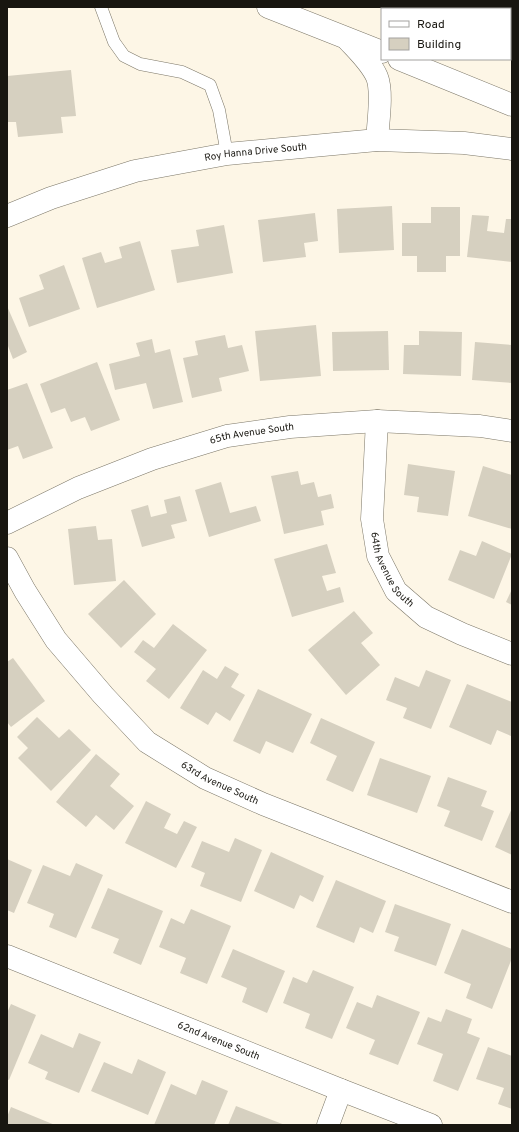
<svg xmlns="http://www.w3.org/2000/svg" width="519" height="1132" viewBox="0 0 519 1132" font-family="Overpass,sans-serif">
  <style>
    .building { fill: #d6d0c0 }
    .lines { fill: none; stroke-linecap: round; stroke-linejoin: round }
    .lane-casing { stroke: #7c7768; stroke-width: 13 }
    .street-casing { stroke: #7c7768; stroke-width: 23 }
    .secondary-casing { stroke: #7c7768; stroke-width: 23 }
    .lane { stroke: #fff; stroke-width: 12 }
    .street { stroke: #fff; stroke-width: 22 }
    .secondary { stroke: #fff; stroke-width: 22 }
    .labels { text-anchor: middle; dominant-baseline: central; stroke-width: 3; stroke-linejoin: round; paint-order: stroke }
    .street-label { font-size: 10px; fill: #181610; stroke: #fff }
  </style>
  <rect width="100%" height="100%" fill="#fdf6e6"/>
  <g class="building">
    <polygon points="474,7 512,7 512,37 510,37 510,9 479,9"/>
    <polygon points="71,70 76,116 61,117 63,133 18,137 16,122 7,122 7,76"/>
    <polygon points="392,206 394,250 339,253 337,209"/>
    <polygon points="431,207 460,207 460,256 446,256 446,272 417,272 417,256 402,256 402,223 431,223"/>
    <polygon points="315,213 318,241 304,243 306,257 263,262 258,220"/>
    <polygon points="472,215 489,216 487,231 504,233 506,219 512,219 512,262 467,257"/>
    <polygon points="224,225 233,273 177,283 171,250 199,246 196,230"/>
    <polygon points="140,241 155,290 97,308 82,258 101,252 105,263 122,258 119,247"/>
    <polygon points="64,265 80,309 29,327 19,298 44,289 39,275"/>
    <polygon points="7,306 27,352 13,359 8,346 7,347"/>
    <polygon points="316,325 321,376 260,381 255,331"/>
    <polygon points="388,331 389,370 333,371 332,332"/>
    <polygon points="419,331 462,332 461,376 403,374 404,345 419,345"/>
    <polygon points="225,335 228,348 242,345 249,371 219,378 222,391 192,398 183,358 198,355 195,341"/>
    <polygon points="152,339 155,353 170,349 183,402 153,409 146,383 115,390 109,364 140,356 136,343"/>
    <polygon points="475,342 512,345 512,383 472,380"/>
    <polygon points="97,362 120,420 91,431 85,417 71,422 65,408 51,413 40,384"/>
    <polygon points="27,383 53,448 23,459 18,446 7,450 7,390"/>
    <polygon points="408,464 455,471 448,516 417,512 419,497 404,495"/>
    <polygon points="483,466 512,475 512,529 468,516"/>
    <polygon points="298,471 301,485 314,482 318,497 331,494 334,508 321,511 324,525 284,534 271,476"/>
    <polygon points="221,482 230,513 256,506 261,521 209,537 195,490"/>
    <polygon points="180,496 187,521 171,525 175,538 142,547 131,510 148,505 151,517 167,513 164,500"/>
    <polygon points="96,526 98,540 112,539 116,581 74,585 68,529"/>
    <polygon points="482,541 512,554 494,599 448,580 460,550 476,556"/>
    <polygon points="327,544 336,573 322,576 327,591 340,587 344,602 292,617 274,559"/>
    <polygon points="124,580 156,614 121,648 88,614"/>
    <polygon points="512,589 512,605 506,602"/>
    <polygon points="354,611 373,633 361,643 380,665 346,695 308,650"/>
    <polygon points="173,624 207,650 169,699 146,681 156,669 134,652 143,640 154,648"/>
    <polygon points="13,658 45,701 11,727 7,722 7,662"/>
    <polygon points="225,666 239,674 231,687 245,695 230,721 216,712 208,725 180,708 203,670 217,679"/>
    <polygon points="426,670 451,680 431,729 403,718 407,708 386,700 395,677 419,687"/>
    <polygon points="467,684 512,702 511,736 497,730 491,745 449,727"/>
    <polygon points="258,689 312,714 293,753 266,741 260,754 233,741"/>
    <polygon points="37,717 59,738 69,729 91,750 51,791 18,758 28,748 17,737"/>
    <polygon points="321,718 375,742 353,792 326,780 337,756 310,743"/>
    <polygon points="96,754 120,774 110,786 134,806 114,830 96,815 86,827 56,802"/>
    <polygon points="380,758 431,776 417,813 367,795"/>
    <polygon points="448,777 487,791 481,806 494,811 482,841 444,826 450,811 437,806"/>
    <polygon points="146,801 171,814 164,828 177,834 184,821 197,827 176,868 125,843"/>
    <polygon points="512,808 512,855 495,847"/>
    <polygon points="235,838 262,850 241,902 200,886 205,873 191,867 202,841 229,852"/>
    <polygon points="271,852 324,876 313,902 300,895 294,909 254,891"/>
    <polygon points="7,859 32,870 14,913 7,910"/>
    <polygon points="76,863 103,875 76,938 49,927 54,914 27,903 43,865 70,876"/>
    <polygon points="336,880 386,901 373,933 360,927 354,943 316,927"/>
    <polygon points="108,888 163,911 141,965 113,953 119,939 91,928"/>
    <polygon points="395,904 451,924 436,966 394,951 399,937 385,932"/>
    <polygon points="191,909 231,926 207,984 180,973 186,958 159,947 171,918 184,924"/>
    <polygon points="462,929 512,949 512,958 492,1009 466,998 471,984 444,973"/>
    <polygon points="233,949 285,971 267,1013 242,1002 247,988 221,977"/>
    <polygon points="313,970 354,987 332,1039 305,1028 310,1014 283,1003 293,977 307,983"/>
    <polygon points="377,995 420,1012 398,1065 369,1054 375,1040 346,1028 357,1002 372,1008"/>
    <polygon points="11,1004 36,1015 9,1080 7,1079 7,1013"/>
    <polygon points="446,1009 472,1019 467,1033 480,1038 458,1091 433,1081 443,1054 417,1044 428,1017 441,1022"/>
    <polygon points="79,1033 101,1042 79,1093 45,1079 48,1072 28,1063 41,1034 73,1048"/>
    <polygon points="488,1047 512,1056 512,1109 498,1104 504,1088 476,1079"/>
    <polygon points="138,1059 166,1072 148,1115 91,1091 104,1062 132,1074"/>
    <polygon points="202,1080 228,1091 214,1125 154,1125 171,1084 196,1095"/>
    <polygon points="236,1106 285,1125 228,1125"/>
    <polygon points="11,1107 55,1125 7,1125 7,1117"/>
  </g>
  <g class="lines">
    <defs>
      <polyline id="lane" points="101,7 114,42 124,56 140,64 182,72 210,85 219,110 227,154"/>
      <g id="street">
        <path id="s1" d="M377,421l-5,98 6,37 18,35 30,26 36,17 50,20"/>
        <path id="s2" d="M7,523l71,-35 74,-29 75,-23 63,-9 87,-6 103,5 32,5"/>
        <path id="s3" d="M7,558l18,33 31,49 47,55 44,47 58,36 58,26 249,98"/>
        <path id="s4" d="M7,956l334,134 90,35"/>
        <polyline points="328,1125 341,1090"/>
      </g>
      <g id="secondary">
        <polyline points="268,7 382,52"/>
        <path d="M348,40c10,11 23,23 29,37 6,15 1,46 0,63"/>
        <polyline points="399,59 512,105"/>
        <path id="s5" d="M7,216l44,-18 84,-27 92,-17 150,-14 87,3 48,6"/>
      </g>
    </defs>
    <use href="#lane" class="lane-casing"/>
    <use href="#street" class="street-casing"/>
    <use href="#secondary" class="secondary-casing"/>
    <use href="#lane" class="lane"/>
    <use href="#street" class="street"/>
    <use href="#secondary" class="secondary"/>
  </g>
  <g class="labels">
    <g class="street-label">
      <text stroke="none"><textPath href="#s5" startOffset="258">Roy Hanna Drive South</textPath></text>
      <text stroke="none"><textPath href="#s2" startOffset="262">65th Avenue South</textPath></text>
      <text stroke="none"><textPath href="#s1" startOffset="154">64th Avenue South</textPath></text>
      <text stroke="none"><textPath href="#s3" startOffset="316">63rd Avenue South</textPath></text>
      <text stroke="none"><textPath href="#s4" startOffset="228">62nd Avenue South</textPath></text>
    </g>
  </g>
  <rect width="519" height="1132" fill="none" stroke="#181610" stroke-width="16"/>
  <rect x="381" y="8" width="130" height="52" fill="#ffffff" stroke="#a3a29f"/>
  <rect x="389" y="21" width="20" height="6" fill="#ffffff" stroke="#a3a29f"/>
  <text x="417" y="28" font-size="12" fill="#181610">Road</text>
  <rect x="389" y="38" width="20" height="12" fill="#d6d0c0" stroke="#a3a29f"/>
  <text x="417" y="48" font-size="12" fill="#181610">Building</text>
</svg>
